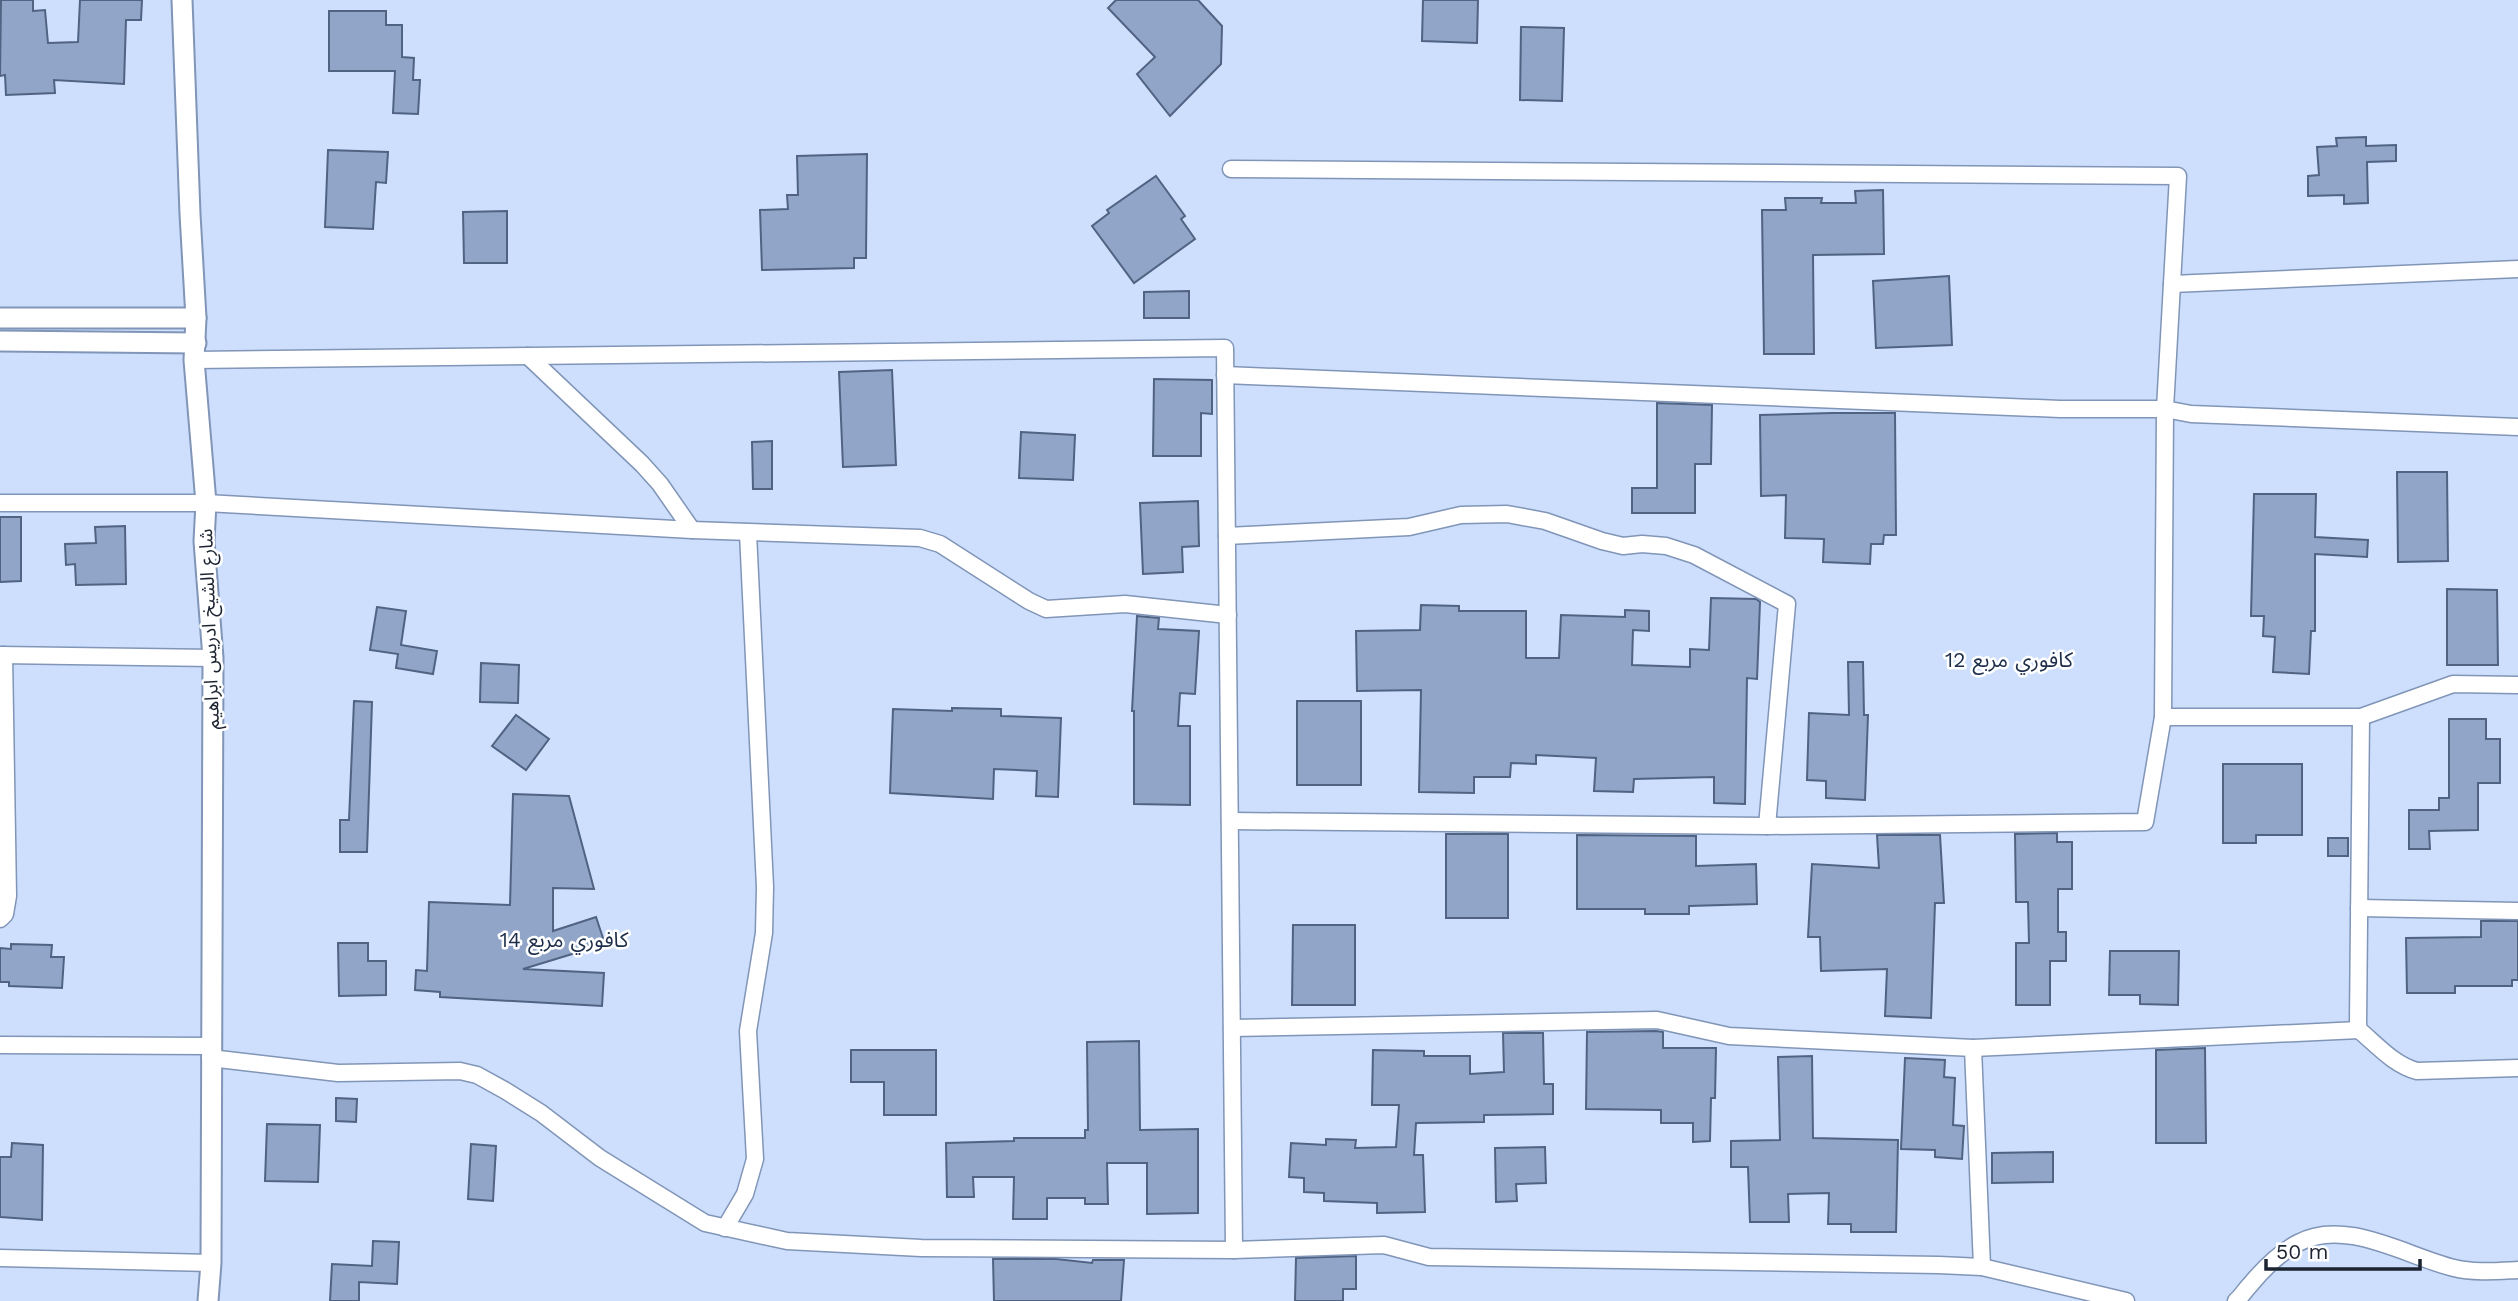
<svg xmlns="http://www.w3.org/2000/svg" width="2518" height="1301" viewBox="0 0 2518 1301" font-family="'Work Sans','Noto Sans Arabic',sans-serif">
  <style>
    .building { fill: #90a5c8; stroke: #506383; stroke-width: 2 }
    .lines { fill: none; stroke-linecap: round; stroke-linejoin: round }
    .minor-casing { stroke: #8095b7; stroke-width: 19 }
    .tertiary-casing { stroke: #8095b7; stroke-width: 23 }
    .minor { stroke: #fff; stroke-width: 16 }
    .tertiary { stroke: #fff; stroke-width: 19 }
    .labels { text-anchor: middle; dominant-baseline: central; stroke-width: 5; stroke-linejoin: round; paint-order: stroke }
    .street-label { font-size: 19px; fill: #1c2431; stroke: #fff }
    .neighbourhood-label { font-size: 21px; fill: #1d2e4a; stroke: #fff }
  </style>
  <rect width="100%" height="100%" fill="#cddffc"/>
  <g class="building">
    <polygon points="1,0 33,0 33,11 45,10 48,43 78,42 80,0 142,0 141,20 126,20 124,84 54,80 55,93 6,95 5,75 0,76"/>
    <polygon points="1116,0 1198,0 1222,26 1221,64 1170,116 1137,74 1155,57 1108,8"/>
    <polygon points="1423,0 1478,0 1477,43 1422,41"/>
    <polygon points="329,11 386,11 386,25 402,25 402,57 414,58 413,80 420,80 418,114 393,113 395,71 329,71"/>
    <polygon points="1521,27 1564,28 1562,101 1520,100"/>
    <polygon points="2366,137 2366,146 2396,145 2396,161 2367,162 2368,203 2344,204 2344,195 2308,196 2308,176 2319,175 2317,147 2337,146 2336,138"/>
    <polygon points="328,150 388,152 386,183 376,182 373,229 325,227"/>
    <polygon points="867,154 866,258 854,258 854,268 762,270 760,210 788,209 787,195 798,195 797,156"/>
    <polygon points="1156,176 1185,216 1181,219 1195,239 1134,283 1092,226 1109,213 1107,210"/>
    <polygon points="1883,190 1884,254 1813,255 1814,354 1764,354 1762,210 1786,210 1785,198 1822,198 1821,203 1856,203 1855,191"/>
    <polygon points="507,211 507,263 464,263 463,212"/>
    <polygon points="1949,276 1952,345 1876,348 1873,281"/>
    <polygon points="1189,291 1189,318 1144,318 1144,292"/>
    <polygon points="892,370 896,465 843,467 839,372"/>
    <polygon points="1154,379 1212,380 1212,414 1201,413 1201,456 1153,456"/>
    <polygon points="1657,403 1712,405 1711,464 1695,464 1695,513 1632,513 1632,488 1657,488"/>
    <polygon points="1832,413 1895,413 1896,535 1884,535 1883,544 1871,544 1870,564 1823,562 1824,539 1785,538 1786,495 1761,496 1760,415"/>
    <polygon points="1021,432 1075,435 1073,480 1019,478"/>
    <polygon points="772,441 772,489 753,489 752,442"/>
    <polygon points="2397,472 2447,472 2448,561 2398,562"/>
    <polygon points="2254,494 2316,494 2315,537 2368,540 2367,557 2315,554 2315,631 2311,631 2309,674 2273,672 2275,637 2263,636 2264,616 2251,616"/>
    <polygon points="1198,501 1199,546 1182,547 1183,572 1143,574 1140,503"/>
    <polygon points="0,517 21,517 21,581 0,582"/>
    <polygon points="125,526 126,584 76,585 75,564 66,565 65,544 96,543 95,527"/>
    <polygon points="2447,589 2497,590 2498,665 2447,665"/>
    <polygon points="1711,598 1756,599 1760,602 1757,679 1747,678 1745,804 1714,803 1714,777 1634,779 1633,792 1594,791 1596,758 1536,755 1536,764 1511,763 1510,777 1474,777 1474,793 1419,792 1421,690 1357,691 1356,631 1420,630 1421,605 1459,606 1459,611 1526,611 1526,658 1559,658 1561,615 1625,617 1625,610 1649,611 1649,631 1633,630 1632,665 1690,667 1690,649 1709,650"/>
    <polygon points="377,607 406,611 401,645 437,651 433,674 396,668 398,654 370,650"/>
    <polygon points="1137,616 1159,618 1158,629 1199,631 1195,694 1180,693 1178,726 1190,726 1190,805 1134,804 1134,711 1132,711"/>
    <polygon points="1848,662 1863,662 1864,715 1868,715 1865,800 1826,798 1826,781 1807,780 1809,713 1849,715"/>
    <polygon points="481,663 519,665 518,703 480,702"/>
    <polygon points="354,701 372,702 367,852 340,852 340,820 349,820"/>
    <rect x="1297" y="701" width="64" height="84"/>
    <polygon points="952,708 1001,709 1001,716 1061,718 1058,797 1036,796 1037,771 994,769 993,799 890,793 893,709 952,711"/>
    <polygon points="516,715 549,739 526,770 492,746"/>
    <polygon points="2449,719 2486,719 2486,739 2500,739 2500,783 2478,783 2478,830 2429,831 2430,849 2409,849 2409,810 2439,810 2439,798 2449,798"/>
    <polygon points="2223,764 2302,764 2302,835 2256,835 2256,843 2223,843"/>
    <polygon points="513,794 569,796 594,889 553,888 553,931 596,917 605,944 523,969 604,973 602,1006 440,997 440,992 415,990 416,970 427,971 429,902 510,905"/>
    <polygon points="2057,833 2057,842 2072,842 2072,889 2058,889 2058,932 2066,932 2066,961 2050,961 2050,1005 2016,1005 2016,943 2029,943 2028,902 2016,902 2015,834"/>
    <rect x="1446" y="834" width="62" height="84"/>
    <polygon points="1577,835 1696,836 1696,866 1756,864 1757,904 1689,906 1689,914 1645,914 1645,909 1577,909"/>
    <polygon points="1877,835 1940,835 1944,903 1935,903 1931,1018 1885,1016 1887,969 1821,971 1820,937 1808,937 1812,864 1879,868"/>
    <rect x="2328" y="838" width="20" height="18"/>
    <polygon points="2481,921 2518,921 2518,980 2512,980 2512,986 2455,986 2455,993 2407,993 2406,938 2481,937"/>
    <polygon points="1293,925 1355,925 1355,1005 1292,1005"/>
    <polygon points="338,943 368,943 368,961 386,961 386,995 339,996"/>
    <polygon points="11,944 52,945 51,957 64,957 62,988 9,986 9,982 0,982 0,948 11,949"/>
    <polygon points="2110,951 2179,951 2178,1005 2140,1004 2140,995 2109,995"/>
    <polygon points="1656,1031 1663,1032 1663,1048 1716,1048 1715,1098 1711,1098 1710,1141 1693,1142 1693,1123 1661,1123 1661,1110 1586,1109 1587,1032"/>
    <polygon points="1503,1033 1543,1033 1544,1084 1553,1084 1553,1114 1484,1115 1484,1122 1416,1123 1414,1155 1423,1155 1425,1212 1377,1213 1377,1203 1324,1201 1324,1193 1304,1192 1304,1178 1289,1177 1291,1143 1326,1145 1326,1139 1356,1140 1355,1148 1396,1147 1399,1105 1372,1105 1373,1050 1424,1051 1424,1056 1470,1056 1470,1074 1504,1072"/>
    <polygon points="1139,1041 1140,1130 1198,1129 1198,1213 1147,1214 1147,1163 1107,1163 1108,1204 1085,1204 1085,1198 1047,1198 1047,1219 1013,1219 1014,1177 973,1177 974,1197 947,1197 946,1143 1014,1141 1014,1138 1085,1138 1085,1130 1088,1130 1087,1042"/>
    <polygon points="2205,1048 2206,1143 2156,1143 2156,1050"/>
    <polygon points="851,1050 936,1050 936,1115 884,1115 884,1082 851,1082"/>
    <polygon points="1812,1056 1813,1138 1898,1140 1896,1232 1851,1232 1851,1224 1828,1224 1829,1193 1788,1194 1789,1222 1750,1222 1748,1167 1731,1167 1731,1141 1780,1140 1778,1057"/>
    <polygon points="1905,1058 1945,1060 1944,1077 1955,1078 1953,1125 1964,1126 1962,1159 1935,1157 1935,1150 1901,1149"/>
    <polygon points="336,1098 357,1099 356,1122 336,1121"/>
    <polygon points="267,1124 320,1125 318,1182 265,1181"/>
    <polygon points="12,1143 43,1145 42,1220 0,1217 0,1157 11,1157"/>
    <polygon points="471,1144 496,1146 493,1201 468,1199"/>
    <polygon points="1545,1147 1546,1183 1516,1184 1517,1201 1496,1202 1495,1148"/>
    <polygon points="2053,1152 2053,1182 1992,1183 1992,1153"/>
    <polygon points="373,1241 399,1242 397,1284 359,1282 359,1301 330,1301 332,1264 372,1266"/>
    <polygon points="1356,1256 1356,1289 1343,1289 1343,1301 1295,1301 1296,1258"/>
    <polygon points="993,1259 1056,1259 1092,1263 1093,1260 1124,1260 1121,1301 994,1301"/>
  </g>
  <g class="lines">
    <defs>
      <g id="minor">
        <polyline points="2172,284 2518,269"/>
        <polyline points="528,356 642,464 660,484 692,530"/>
        <polyline points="194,360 1225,348 1234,1250"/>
        <polyline points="1225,375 2060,409 2165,409 2191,414 2518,427"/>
        <polyline points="0,503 206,503 692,530 920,538 940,544 1029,601 1046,609 1125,604 1228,615"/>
        <polyline points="1227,536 1409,527 1461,515 1507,514 1545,521 1602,541 1623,546 1642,544 1666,546 1694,555 1787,604 1767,826"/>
        <polyline points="0,655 213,658"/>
        <polyline points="2163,717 2361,717 2453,684 2518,685"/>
        <path d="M2361,717l-3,307 1,6c18,15 35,35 58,41l101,-3"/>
        <polyline points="1230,821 1767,826 2145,822 2163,717 2165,409 2178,176 1231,169"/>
        <polyline points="2359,908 2518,911"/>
        <polyline points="0,919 5,914 8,896 4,655"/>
        <polyline points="1232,1028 1657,1020 1729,1036 1973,1048 1982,1267"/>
        <polyline points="0,1045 210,1046"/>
        <polyline points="1973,1048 2359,1030"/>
        <polyline points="210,1058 338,1073 460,1071 477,1075 506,1091 541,1113 600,1158 705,1223 787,1241 921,1248 1234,1250 1384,1245 1429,1257 1939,1265 1982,1267 2126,1301"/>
        <polyline points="725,1228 745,1194 755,1159 748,1031 764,933 765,887 748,533"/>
        <polyline points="0,1258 211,1263"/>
        <path d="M2236,1301c6,-5 9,-11 14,-16 14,-17 29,-32 48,-42 47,-26 110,14 156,25 20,5 43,3 64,2"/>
      </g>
      <g id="tertiary">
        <polyline points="182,0 190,214 196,318 194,360 206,503 204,541 213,658 211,1263 208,1301"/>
        <polyline points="0,318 196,318"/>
        <polyline points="0,341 196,343"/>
      </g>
    </defs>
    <use href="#minor" class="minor-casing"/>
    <use href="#tertiary" class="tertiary-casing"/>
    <use href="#minor" class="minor"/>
    <use href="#tertiary" class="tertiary"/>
  </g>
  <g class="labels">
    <g class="street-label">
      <text transform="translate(209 629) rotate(-92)">شارع الشيخ ادريس ابراهيم</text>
    </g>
    <g class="neighbourhood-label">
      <text x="2009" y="659">كافوري مربع 12</text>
      <text x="564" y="939">كافوري مربع 14</text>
    </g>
  </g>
  <path d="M2266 1259v10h154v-10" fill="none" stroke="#1c2431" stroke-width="3.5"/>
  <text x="2276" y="1259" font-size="21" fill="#1c2431" stroke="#ffffff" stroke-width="5" paint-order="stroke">50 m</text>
</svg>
